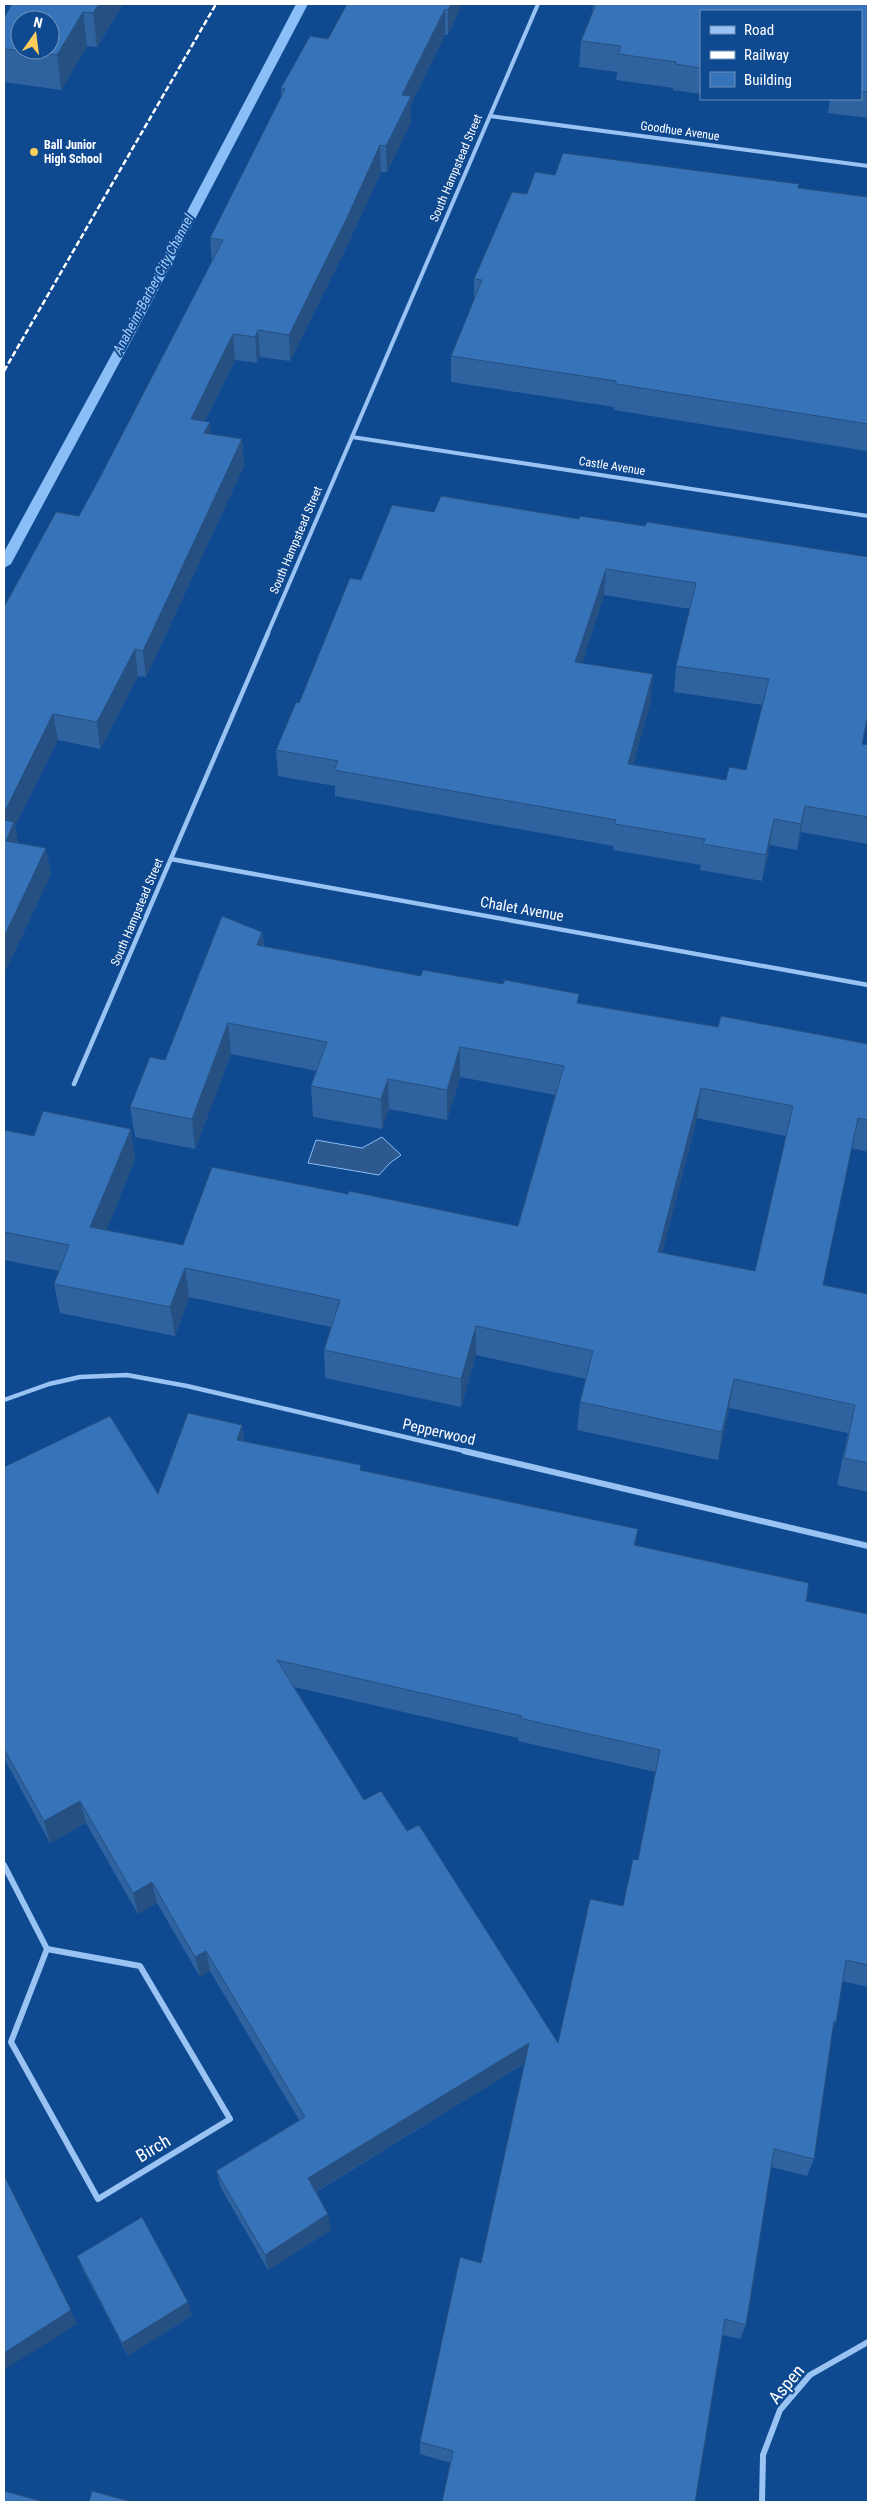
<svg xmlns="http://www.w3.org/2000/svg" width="872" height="2506" viewBox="0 0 872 2506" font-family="'Roboto Condensed',sans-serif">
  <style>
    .water { fill: #2e598e; stroke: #89bef7 }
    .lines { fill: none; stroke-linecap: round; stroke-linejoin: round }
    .stream { fill: #89bef7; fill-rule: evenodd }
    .street-far2 { stroke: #98c3f3; stroke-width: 4 }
    .street-far1 { stroke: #98c3f3; stroke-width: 4.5 }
    .street { stroke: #98c3f3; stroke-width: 6 }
    .rail { stroke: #fff; stroke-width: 2.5; stroke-dasharray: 6 2.5; stroke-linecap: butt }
    .wall { fill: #2f639f; fill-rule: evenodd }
    .shaded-wall { fill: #265082 }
    .building { fill: #3773b9; stroke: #265082; fill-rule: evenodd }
    .poi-dot { fill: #ffcd5b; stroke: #0f4990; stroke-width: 2 }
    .labels { text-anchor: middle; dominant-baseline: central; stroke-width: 4; stroke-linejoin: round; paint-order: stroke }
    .far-street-label { font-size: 12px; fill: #fff; stroke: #0f4990 }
    .far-poi-label { font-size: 12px; font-weight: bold; fill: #fff; stroke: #0f4990; text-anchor: start }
    .far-water-label { font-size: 14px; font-style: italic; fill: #a4cdfb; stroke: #0f4990 }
    .street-label { font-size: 15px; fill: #fff; stroke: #0f4990 }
    .near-street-label { font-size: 18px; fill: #fff; stroke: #0f4990 }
  </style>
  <rect width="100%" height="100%" fill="#0f4990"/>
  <polygon class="water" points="382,1137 401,1155 390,1163 379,1175 308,1163 316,1140 362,1148"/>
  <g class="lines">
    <polygon class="stream" points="296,4 308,4 130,343 11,564 4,568 4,552 118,343"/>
    <g class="street-far2">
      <polyline points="490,116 868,166"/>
      <polyline points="352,437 868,516"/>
      <polyline points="267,635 538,4"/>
    </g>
    <g class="street-far1">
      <polyline points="171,859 868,985"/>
      <polyline points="74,1084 268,633"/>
      <polyline points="4,1400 49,1384 80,1377 127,1375 187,1386 469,1452"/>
    </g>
    <g class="street">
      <polyline points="464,1451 868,1546"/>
      <polyline points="4,1865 47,1949"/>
      <polygon points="47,1949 140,1966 230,2119 98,2199 11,2042"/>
      <polyline points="762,2502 763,2455 780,2410 810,2375 868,2342"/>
    </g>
    <polyline class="rail" points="4,371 216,4"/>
  </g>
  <g class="wall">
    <polygon points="12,4 123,4 97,47 87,46 61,90 4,82 4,18"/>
    <polygon points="462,4 448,35 445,35 411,104 411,122 387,172 381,172 347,246 290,361 260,357 257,363 235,360 205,421 211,434 242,439 244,466 146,677 138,676 100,749 58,740 15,826 18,843 46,848 51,874 4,974 4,607 79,516 98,481 212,263 210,238 281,97 281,88 328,39"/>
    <polygon points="593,4 868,4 868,118 828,113 830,99 861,99 861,11 701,11 701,94 673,90 673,88 616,80 617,72 579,67 581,41 592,13"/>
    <polygon points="555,175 799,188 868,197 868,449 867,448 867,451 614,410 614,407 451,382 451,356 474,301 474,279 527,194"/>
    <path d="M434,512l145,7 66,7 223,31v161l-6,26 6,1v99l-67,-12 -4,18 -27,-5 -8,36 -62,-11 1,-5 -88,-15v-4l-278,-50v-10l-57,-10 -2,-26 85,-170zM604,595l86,14 -14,57 -2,26 89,13 -17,65 -20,10 -93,-16 18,-63 -69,-38z"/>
    <path d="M262,932l2,14 157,30 297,51 150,17v108l-17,-4 -28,137 45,9v198l-31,-7 11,-52 -119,-25 -11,52 -141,-30 3,-28 6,-23 -110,-24 -15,52 -136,-29 -1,-28 7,-23 -142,-30 -14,39 -115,-23 -6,-29 5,-13 -55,-11v-130l30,6 97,-7 4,30 -29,72 77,14 165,-51 170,32 37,-131 -95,-18 -13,43 -58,-11 -7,20 -69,-12 -2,-31 6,-15 -86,-17 -36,95 -60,-12 -5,-30zM697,1118l89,18 -31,135 -93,-18z"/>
    <path d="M242,1425l2,16 117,29 275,76 170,55 62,13v373l-26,-6 -6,41 -4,8 -18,129 -7,17 -36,-9 -25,158 -6,14 -17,-4 -272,128 -31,-9v-12l61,-179 43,-199 -208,128 15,38 -63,40 -47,-82 -5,-17 83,-51 -89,-149 -10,6 -43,-74 -19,11 -52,-91 -36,20 -46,-85v-291l154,27zM294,1687l224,51v3l137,31 -17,88 -15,46 -65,137 -151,-212 -43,-31z"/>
    <polygon points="77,2256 192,2315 128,2356 83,2270"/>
  </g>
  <g class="shaded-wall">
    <polygon points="99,4 123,4 97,47 93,13"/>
    <polygon points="451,4 462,4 448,35 448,10"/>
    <polygon points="445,9 445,35 411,104 411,122 387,172 386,146 402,95"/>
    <polygon points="83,12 87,46 61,90 57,55"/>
    <polygon points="380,145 381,172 347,246 290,361 289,335"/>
    <polygon points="258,330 260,357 257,363 255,337"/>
    <polygon points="233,334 235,360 193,445 191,419"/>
    <polygon points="210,422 212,448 204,433"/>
    <polygon points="242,439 244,466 146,677 143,651"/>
    <polygon points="606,569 604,595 574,689 575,662"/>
    <polygon points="135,649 138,676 100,749 97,722"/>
    <polygon points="653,674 651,701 626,790 628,764"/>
    <polygon points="53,714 58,740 15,826 19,848 11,867 4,836 4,813"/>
    <polygon points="868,714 868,718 857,770 862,744"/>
    <polygon points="805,806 801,832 797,850 801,824"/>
    <polygon points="774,819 770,845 762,881 766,855"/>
    <polygon points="46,848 51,874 4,974 4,937"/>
    <polygon points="262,932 265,963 257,945"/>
    <polygon points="228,1023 231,1054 195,1149 192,1119"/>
    <polygon points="460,1047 460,1077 447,1120 447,1090"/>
    <polygon points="388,1079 389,1109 382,1129 381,1099"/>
    <polygon points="701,1088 697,1118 655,1281 658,1252"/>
    <polygon points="131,1129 135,1159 96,1257 90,1227"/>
    <polygon points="185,1268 189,1297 175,1336 170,1307"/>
    <polygon points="476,1326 476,1355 461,1407 461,1379"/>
    <polygon points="734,1379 729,1408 718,1460 722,1432"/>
    <polygon points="242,1425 245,1450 237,1440"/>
    <polygon points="638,1529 635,1554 634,1545"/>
    <polygon points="80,1801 86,1823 50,1843 44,1821"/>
    <polygon points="152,1882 157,1903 138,1914 133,1893"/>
    <polygon points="206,1951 210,1971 200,1977 195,1957"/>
    <polygon points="529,2043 527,2062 310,2195 308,2178"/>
    <polygon points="328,2214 331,2230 268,2270 265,2255"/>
    <polygon points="188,2302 192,2315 128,2356 122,2343"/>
    <polygon points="71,2310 77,2324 4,2370 4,2353"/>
  </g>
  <g class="building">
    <path d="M12,4h87l-6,9 -10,-1 -26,43 -53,-6v-31zM20,20h30v30h-30z"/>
    <polygon points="347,4 451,4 448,10 445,9 402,95 411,96 386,146 380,145 346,220 289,335 258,330 255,337 233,334 191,419 210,422 204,433 242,439 143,651 135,649 97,722 53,714 4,813 4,607 56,512 79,516 98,481 223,240 210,238 285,89 281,88 310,36 328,39"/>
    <polygon points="596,4 868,4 868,92 861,91 861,11 701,11 701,68 675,64 676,62 618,54 621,46 581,41"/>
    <polygon points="563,153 799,184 798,188 868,197 868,424 616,384 616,381 451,356 482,280 474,279 512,192 527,194 535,172 555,175"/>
    <path d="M441,496l138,23 1,-3 65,10 2,-4 221,35v157l-6,30 6,1v72l-63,-11 -4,18 -27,-5 -8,36 -63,-11 2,-5 -90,-15 1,-4 -282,-50 4,-9 -62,-11 20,-48 3,1 51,-125 11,2 31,-75 42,7zM606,569l90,14 -20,83 93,13 -23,91 -17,-3 -3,13 -98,-16 25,-90 -78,-12z"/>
    <polygon points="4,820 14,822 6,841 46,848 4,937"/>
    <path d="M222,916l40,16 -5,13 164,31 2,-6 80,14 2,-4 74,14 -2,9 141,24 3,-11 147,28v76l-10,-2 -35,167 45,9v169l-24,-5 11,-53 -121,-26 -12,53 -142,-30 13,-51 -117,-25 -15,53 -137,-29 16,-50 -155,-32 -15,39 -116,-23 15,-39 -65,-13v-102l30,6 9,-25 88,18 -41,98 93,18 29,-78 136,27 1,-3 169,35 46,-160 -104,-19 -13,43 -59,-11 -7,20 -70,-13 16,-44 -99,-19 -36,96 -62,-12 20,-50 15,3zM701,1088l92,18 -38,165 -97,-19z"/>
    <path d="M188,1413l54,12 -5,15 124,25 -1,5 278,59 -4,16 175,38 -3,18 62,13v351l-22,-5 -10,62 -2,-1 -20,138 -40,-10 -28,176 -21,-6 -30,183h-253l11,-51 -33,-9 40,-185 21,6 48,-220 -221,135 20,36 -63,41 -49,-84 89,-54 -99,-166 -11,6 -43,-75 -19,11 -53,-92 -36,20 -40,-72v-282l106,-51 48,78zM277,1660l245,56 -3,2 141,32 -22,110 -5,-1 -10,47 -33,-7 -32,144 -139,-218 -12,6 -26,-40 -17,9z"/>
    <polygon points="4,2175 71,2310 4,2353"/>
    <polygon points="142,2217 188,2302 122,2343 77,2256"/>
    <polygon points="4,2491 45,2502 4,2502"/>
    <polygon points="92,2491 132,2502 89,2502"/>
  </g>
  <circle class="poi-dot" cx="34" cy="152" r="5"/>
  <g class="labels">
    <g class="far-street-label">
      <text transform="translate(680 131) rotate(8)">Goodhue Avenue</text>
      <text transform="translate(456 168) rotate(-67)">South Hampstead Street</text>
      <text transform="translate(612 466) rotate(9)">Castle Avenue</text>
      <text transform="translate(296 540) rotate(-67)">South Hampstead Street</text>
      <text transform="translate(137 912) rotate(-67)">South Hampstead Street</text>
    </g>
    <g class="far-poi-label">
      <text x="44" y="145">Ball Junior<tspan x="44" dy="14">High School</tspan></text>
    </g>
    <g class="far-water-label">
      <text transform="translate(153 284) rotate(-62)">Anaheim-Barber City Channel</text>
    </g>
    <g class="street-label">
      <text transform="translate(522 909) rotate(10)">Chalet Avenue</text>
      <text transform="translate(439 1432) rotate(13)">Pepperwood</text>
    </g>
    <g class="near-street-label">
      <text transform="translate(153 2148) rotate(-31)">Birch</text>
      <text transform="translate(786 2384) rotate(-50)">Aspen</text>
    </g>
  </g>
  <rect width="872" height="2506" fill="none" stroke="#ffffff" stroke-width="10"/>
  <rect x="700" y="10" width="162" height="90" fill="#0f4990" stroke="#6f92bc"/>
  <rect x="710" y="26" width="25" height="8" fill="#98c3f3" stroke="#6f92bc"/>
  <text x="744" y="35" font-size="15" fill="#ffffff">Road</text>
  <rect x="710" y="51" width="25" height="8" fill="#ffffff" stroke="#6f92bc"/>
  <text x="744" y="60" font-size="15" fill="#ffffff">Railway</text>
  <rect x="710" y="72" width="25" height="15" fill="#3773b9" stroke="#6f92bc"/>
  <text x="744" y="85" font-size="15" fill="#ffffff">Building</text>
  <g transform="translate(35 35) rotate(14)"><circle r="24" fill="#0f4990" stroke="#6f92bc"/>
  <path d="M0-4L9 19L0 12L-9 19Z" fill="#ffcd5b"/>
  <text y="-8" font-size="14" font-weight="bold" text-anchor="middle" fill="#ffffff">N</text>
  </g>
</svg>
